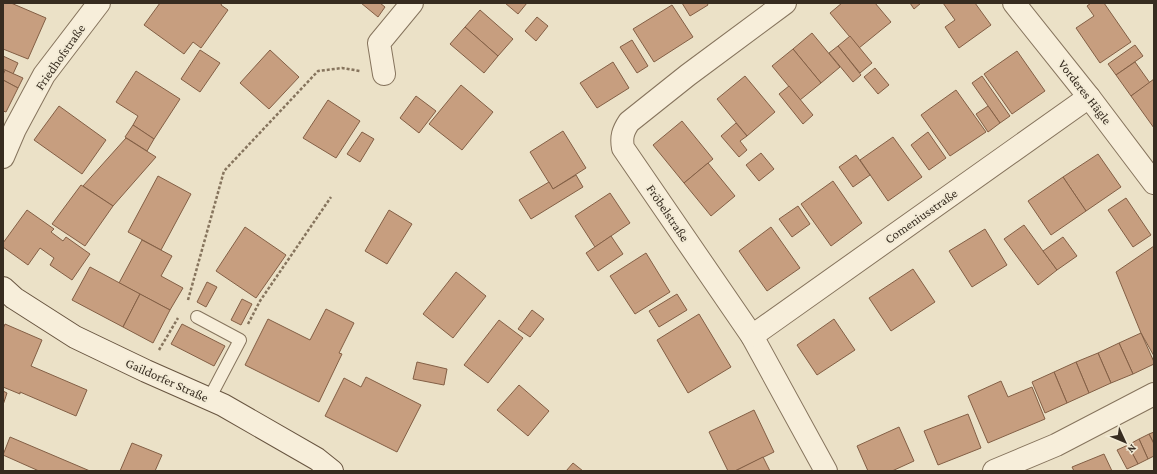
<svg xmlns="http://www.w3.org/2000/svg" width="1157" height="474" viewBox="0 0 1157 474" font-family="'Crimson Pro',serif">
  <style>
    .building { fill: #c79e7f; stroke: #835f45 }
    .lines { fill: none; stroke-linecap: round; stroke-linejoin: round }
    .service-casing { stroke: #86745d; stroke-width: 14 }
    .minor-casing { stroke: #86745d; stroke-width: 24 }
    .secondary-casing { stroke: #685540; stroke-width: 24 }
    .path { stroke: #86745d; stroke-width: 2.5; stroke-dasharray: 3 2; stroke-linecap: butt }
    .service { stroke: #f7eeda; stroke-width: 12 }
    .minor { stroke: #f7eeda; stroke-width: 22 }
    .secondary { stroke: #f7eeda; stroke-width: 22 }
    .labels { text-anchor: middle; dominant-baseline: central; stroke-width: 4; stroke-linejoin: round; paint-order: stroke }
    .street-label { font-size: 13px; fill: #372c20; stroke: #f3ebd6 }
  </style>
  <rect width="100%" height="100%" fill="#ebe1c7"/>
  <g class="building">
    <polygon points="3,3 11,3 46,18 28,59 3,49"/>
    <polygon points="160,3 222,3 221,5 228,10 201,48 193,42 184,54 144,25"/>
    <polygon points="361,3 380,3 385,7 378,17"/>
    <polygon points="505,3 527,3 518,14"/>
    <polygon points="682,3 707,3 708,5 690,16"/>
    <polygon points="842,3 875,3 891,22 859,48 830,13"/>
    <polygon points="910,3 921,3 914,9"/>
    <polygon points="943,3 975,3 991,25 959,48 945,27 955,20"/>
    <polygon points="1091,3 1104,3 1131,42 1100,63 1076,28 1094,16 1087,6"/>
    <polygon points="672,5 693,37 654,62 633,29"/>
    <polygon points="480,10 513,39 498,56 465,27"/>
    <polygon points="537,17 548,26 536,41 525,31"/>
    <polygon points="465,27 498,56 484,73 450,44"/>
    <polygon points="812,33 840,67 821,83 793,49"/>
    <polygon points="850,36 872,63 860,73 838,46"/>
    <polygon points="632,40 648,66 637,73 620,47"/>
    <polygon points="1135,45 1143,56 1116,75 1108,64"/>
    <polygon points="838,46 861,75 853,82 829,53"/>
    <polygon points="793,49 821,83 800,100 772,66"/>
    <polygon points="200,50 220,63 200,92 181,79"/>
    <polygon points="270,50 299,77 269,109 240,83"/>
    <polygon points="1017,51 1045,91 1012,114 984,74"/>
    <polygon points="3,56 18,63 13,74 3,69"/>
    <polygon points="613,62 629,88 597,108 580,83"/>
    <polygon points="1135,62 1150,83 1131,96 1116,75"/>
    <polygon points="875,68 889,85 878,94 864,77"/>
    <polygon points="5,70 23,78 18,88 3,80 3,75"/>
    <polygon points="136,71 180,99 154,139 133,125 138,116 116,102"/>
    <polygon points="745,76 775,112 747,136 717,99"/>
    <polygon points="982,76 1010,116 1000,123 972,83"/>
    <polygon points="1154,79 1154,128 1131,96"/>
    <polygon points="3,80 18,88 6,112 3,111"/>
    <polygon points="461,85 493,112 462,150 429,124"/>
    <polygon points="789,86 813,115 803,124 779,94"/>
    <polygon points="956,90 986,132 950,156 921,115"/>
    <polygon points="416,96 436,111 419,133 400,118"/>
    <polygon points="328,100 360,121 336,158 303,138"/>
    <polygon points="59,106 106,140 82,174 34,140"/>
    <polygon points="988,106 1000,123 988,132 976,114"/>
    <polygon points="682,121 713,159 684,183 653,145"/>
    <polygon points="736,123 747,136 740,141 747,150 739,157 721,136"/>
    <polygon points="133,125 154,139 147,151 125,137"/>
    <polygon points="563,131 586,168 553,189 530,152"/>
    <polygon points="362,132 374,139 360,162 347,154"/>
    <polygon points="928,132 946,158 929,170 911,145"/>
    <polygon points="893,137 922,177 888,201 860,160"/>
    <polygon points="126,138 156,157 113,206 83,186"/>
    <polygon points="761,153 774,169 759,181 746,165"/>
    <polygon points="1098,154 1121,187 1086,211 1063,177"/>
    <polygon points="856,155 870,175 853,187 839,167"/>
    <polygon points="708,163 735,196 711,216 684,183"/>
    <polygon points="576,175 583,187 531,219 519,200 549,182 553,189"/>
    <polygon points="158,176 191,194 161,250 128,232"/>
    <polygon points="1063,177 1086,211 1051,235 1028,201"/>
    <polygon points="833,181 862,223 831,246 801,204"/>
    <polygon points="81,185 113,206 85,246 52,224"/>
    <polygon points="610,193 630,223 595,247 575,216"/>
    <polygon points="1126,198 1151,235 1133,247 1108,210"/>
    <polygon points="798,206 810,224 792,237 779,219"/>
    <polygon points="27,210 54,229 51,232 63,241 66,237 90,254 72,280 50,265 54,258 40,248 28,265 3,247 3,243"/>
    <polygon points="389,210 412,224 387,264 365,251"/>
    <polygon points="1024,225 1057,270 1038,285 1004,239"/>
    <polygon points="245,227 286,255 256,298 216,271"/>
    <polygon points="771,227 800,268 767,291 739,251"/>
    <polygon points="985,229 1007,265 972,287 949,251"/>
    <polygon points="611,236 623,254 598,271 586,253"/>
    <polygon points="1063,237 1077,256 1057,270 1043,251"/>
    <polygon points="142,240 172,256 161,276 183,288 170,310 119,283"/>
    <polygon points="1154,246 1154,356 1141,333 1116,272"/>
    <polygon points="646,253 670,292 635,314 610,276"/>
    <polygon points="90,267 140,294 123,327 72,300"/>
    <polygon points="913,269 935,302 891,331 869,298"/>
    <polygon points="456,272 486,296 453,338 423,314"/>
    <polygon points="207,282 217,287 206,307 197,302"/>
    <polygon points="140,294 170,310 153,343 123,327"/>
    <polygon points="677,294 687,310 659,327 649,311"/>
    <polygon points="242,299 252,304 241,325 231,320"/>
    <polygon points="326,309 354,323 339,353 342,354 319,402 245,365 268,319 310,340"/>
    <polygon points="532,310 544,319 530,337 518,329"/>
    <polygon points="699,314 731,367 688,393 657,340"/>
    <polygon points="834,319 855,350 817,375 797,345"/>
    <polygon points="499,320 523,338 488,383 464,365"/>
    <polygon points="5,324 42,340 31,366 87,390 76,416 20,392 20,394 3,387 3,329"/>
    <polygon points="182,324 225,346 214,366 171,344"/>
    <polygon points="1141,333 1154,362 1154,364 1133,374 1119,343"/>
    <polygon points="1119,343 1133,374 1111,383 1098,353"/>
    <polygon points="1098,353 1111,383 1089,393 1076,362"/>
    <polygon points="417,362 447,369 444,385 413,379"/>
    <polygon points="1076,362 1089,393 1067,403 1054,372"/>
    <polygon points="1054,372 1067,403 1045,413 1032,382"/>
    <polygon points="366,377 421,405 397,452 325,416 344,378 361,387"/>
    <polygon points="1001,381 1008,397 1032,387 1045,419 988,443 968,396"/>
    <polygon points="519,385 549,411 528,436 497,410"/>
    <polygon points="3,391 7,393 3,405"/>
    <polygon points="754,410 774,452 735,471 728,471 709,432"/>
    <polygon points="968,414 981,448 938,465 924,431"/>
    <polygon points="899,427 914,461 892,471 868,471 857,446"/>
    <polygon points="1154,432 1154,444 1149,434"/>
    <polygon points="1149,434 1154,444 1154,456 1148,459 1139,439"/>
    <polygon points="10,437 90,471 39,471 3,455"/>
    <polygon points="1139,439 1148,459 1138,464 1128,445"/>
    <polygon points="132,443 162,455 155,471 120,471"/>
    <polygon points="1128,445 1138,464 1127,469 1117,450"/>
    <polygon points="1104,454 1112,471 1074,471 1072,467"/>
    <polygon points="763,457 770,471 735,471"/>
    <polygon points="573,463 583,471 566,471"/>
  </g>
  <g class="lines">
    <defs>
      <polyline id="service" points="197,317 240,340 209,399"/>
      <g id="minor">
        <path d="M785,3l-97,72 -59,47c-6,9 -8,15 -6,26l129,188 74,135"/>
        <polyline points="1014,3 1089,97 1154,183"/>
        <polyline points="384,74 379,43 412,3"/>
        <polyline points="3,157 15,129 44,75 99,3"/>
        <polyline points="752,336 1089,97"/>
        <polyline points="994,471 1056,445 1154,394"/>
      </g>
      <polyline id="secondary" points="3,288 14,298 75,337 146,371 223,405 317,459 332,471"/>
    </defs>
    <use href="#service" class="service-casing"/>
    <use href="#minor" class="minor-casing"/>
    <use href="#secondary" class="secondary-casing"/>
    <g class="path">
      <polyline points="188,300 224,171 318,71 342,68 360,71"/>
      <polyline points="248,324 260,301 331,197"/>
      <polyline points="159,350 178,318"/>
    </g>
    <use href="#service" class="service"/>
    <use href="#minor" class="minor"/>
    <use href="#secondary" class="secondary"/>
  </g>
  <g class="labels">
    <g class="street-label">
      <text transform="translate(60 57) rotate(-55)">Friedhofstraße</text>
      <text transform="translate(1085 92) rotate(52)">Vorderes Hägle</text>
      <text transform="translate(668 213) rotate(56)">Fröbelstraße</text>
      <text transform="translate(921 216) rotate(-35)">Comeniusstraße</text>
      <text transform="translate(167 380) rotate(24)">Gaildorfer Straße</text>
    </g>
  </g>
  <rect width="1157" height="474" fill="none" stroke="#372c20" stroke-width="8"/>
  <g transform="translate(1125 442) rotate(134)" stroke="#f3ebd6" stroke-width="3" paint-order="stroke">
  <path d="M0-3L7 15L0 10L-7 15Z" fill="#372c20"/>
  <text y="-6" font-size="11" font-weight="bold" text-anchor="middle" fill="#372c20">N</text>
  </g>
</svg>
